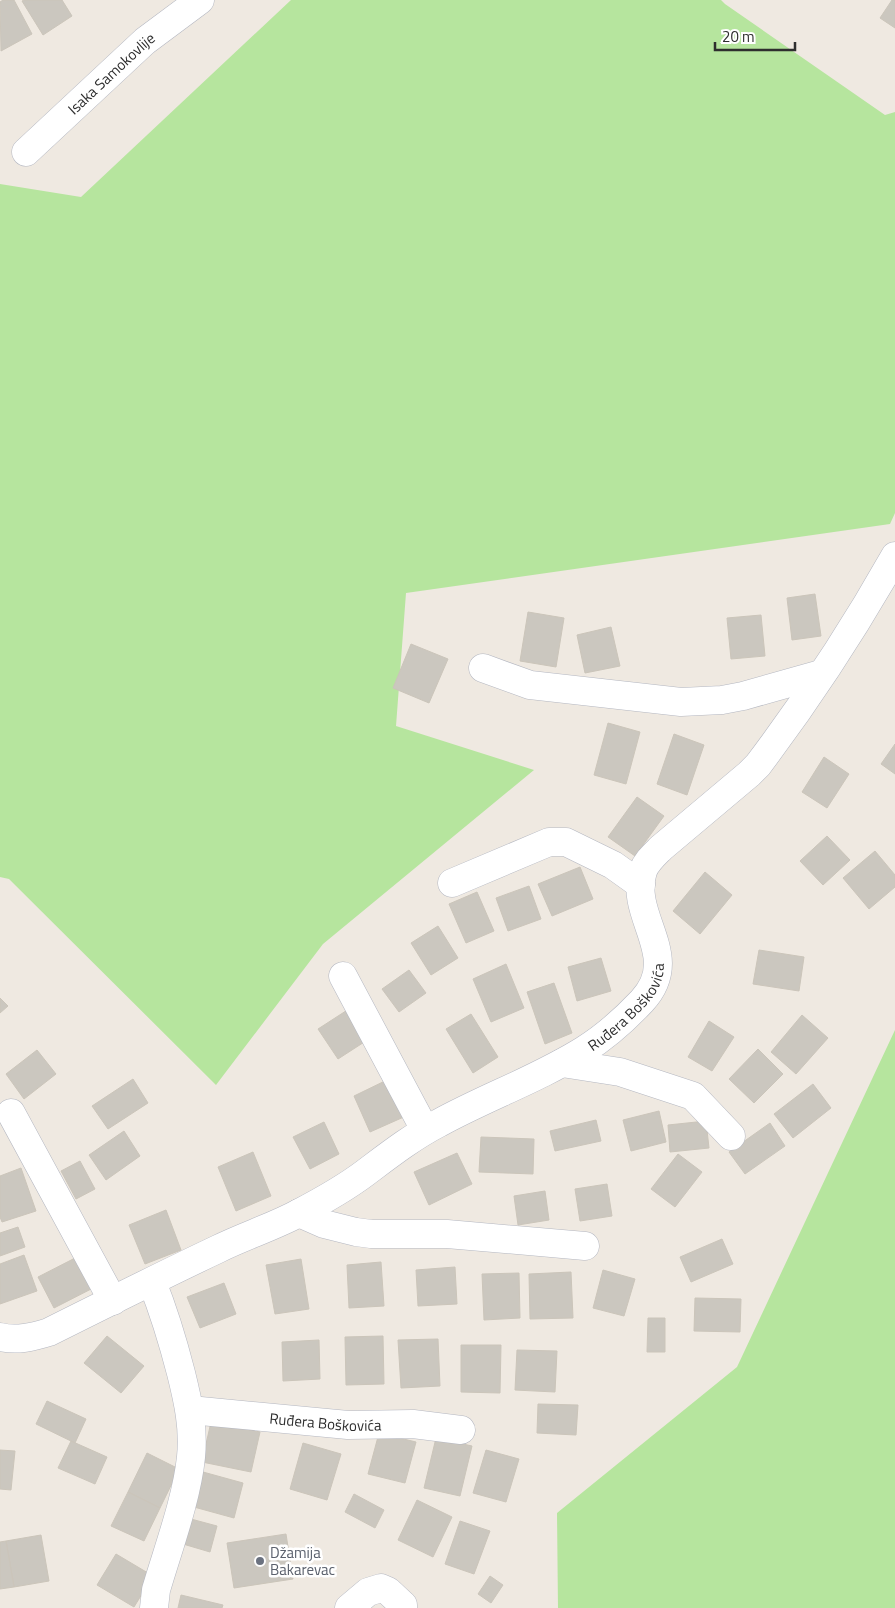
<svg xmlns="http://www.w3.org/2000/svg" width="895" height="1608" viewBox="0 0 895 1608" font-family="'Titillium Web',sans-serif">
  <style>
    .green { fill: #b6e59e }
    .building { fill: #cbc7bf; stroke: #cbc5ba }
    .lines { fill: none; stroke-linecap: round; stroke-linejoin: round }
    .minor-casing { stroke: #b4b7c1; stroke-width: 29 }
    .minor { stroke: #fff; stroke-width: 28 }
    .worship-dot { fill: #6b7280; stroke: #fff; stroke-width: 2 }
    .labels { text-anchor: middle; dominant-baseline: central; stroke-width: 5; stroke-linejoin: round; paint-order: stroke }
    .street-label { font-size: 15px; fill: #2e2e2e; stroke: #fff }
    .worship-label { font-size: 15px; fill: #5b616d; stroke: #fff; text-anchor: start }
  </style>
  <rect width="100%" height="100%" fill="#efe9e1"/>
  <g class="green">
    <polygon points="291,0 721,0 725,4 885,115 895,112 895,513 890,524 406,593 396,726 534,770 323,944 216,1085 9,879 0,877 0,184 81,197"/>
    <polygon points="895,1030 895,1608 558,1608 557,1513 737,1367"/>
  </g>
  <g class="building">
    <polygon points="3,0 14,0 32,34 1,51 0,2"/>
    <polygon points="24,0 62,0 72,16 43,35 22,1"/>
    <polygon points="892,0 895,0 895,28 880,18"/>
    <polygon points="815,594 821,636 792,640 787,598"/>
    <polygon points="528,612 564,618 556,667 520,661"/>
    <polygon points="761,615 765,656 731,659 727,618"/>
    <polygon points="611,627 620,666 585,673 577,635"/>
    <polygon points="411,644 448,659 429,703 393,688"/>
    <polygon points="608,723 640,732 626,784 594,775"/>
    <polygon points="674,734 704,745 687,795 657,784"/>
    <polygon points="895,744 895,774 881,764"/>
    <polygon points="824,757 849,774 827,808 802,792"/>
    <polygon points="637,797 664,816 635,856 608,837"/>
    <polygon points="827,836 850,860 823,885 800,861"/>
    <polygon points="875,851 895,875 895,887 869,909 843,878"/>
    <polygon points="580,867 593,899 552,916 538,884"/>
    <polygon points="705,872 732,895 700,934 673,911"/>
    <polygon points="529,886 541,919 508,931 496,898"/>
    <polygon points="477,892 494,931 466,943 449,904"/>
    <polygon points="438,926 458,958 431,975 411,943"/>
    <polygon points="759,950 804,957 799,991 753,984"/>
    <polygon points="601,958 611,991 577,1001 568,967"/>
    <polygon points="506,964 524,1008 491,1022 473,979"/>
    <polygon points="409,970 426,993 399,1012 382,989"/>
    <polygon points="554,983 572,1033 545,1044 527,992"/>
    <polygon points="0,998 8,1006 0,1013"/>
    <polygon points="352,1007 372,1037 338,1059 318,1029"/>
    <polygon points="471,1014 498,1057 473,1073 446,1029"/>
    <polygon points="802,1015 828,1038 796,1074 771,1052"/>
    <polygon points="709,1021 734,1037 712,1071 688,1057"/>
    <polygon points="758,1049 783,1074 754,1103 729,1079"/>
    <polygon points="37,1050 56,1074 24,1099 6,1074"/>
    <polygon points="133,1079 148,1103 108,1129 92,1106"/>
    <polygon points="389,1079 406,1116 370,1132 354,1096"/>
    <polygon points="813,1084 831,1108 793,1138 774,1114"/>
    <polygon points="659,1111 666,1142 631,1151 623,1120"/>
    <polygon points="596,1120 601,1141 555,1151 550,1131"/>
    <polygon points="706,1121 709,1148 670,1152 668,1125"/>
    <polygon points="324,1122 339,1154 310,1169 293,1137"/>
    <polygon points="770,1123 785,1146 745,1174 729,1152"/>
    <polygon points="124,1131 140,1156 106,1180 89,1155"/>
    <polygon points="481,1137 534,1139 533,1174 479,1172"/>
    <polygon points="253,1152 271,1196 236,1211 218,1167"/>
    <polygon points="457,1153 472,1184 429,1205 414,1172"/>
    <polygon points="678,1154 702,1172 675,1207 651,1189"/>
    <polygon points="80,1161 95,1189 76,1199 61,1171"/>
    <polygon points="21,1168 36,1211 2,1222 0,1217 0,1176"/>
    <polygon points="607,1184 612,1216 580,1221 575,1189"/>
    <polygon points="545,1191 549,1220 518,1225 514,1196"/>
    <polygon points="166,1210 181,1250 145,1264 129,1225"/>
    <polygon points="18,1227 25,1247 0,1256 0,1233"/>
    <polygon points="722,1239 733,1264 691,1282 680,1257"/>
    <polygon points="24,1255 37,1291 0,1304 0,1264"/>
    <polygon points="79,1256 95,1287 54,1308 38,1277"/>
    <polygon points="301,1259 309,1309 275,1314 266,1265"/>
    <polygon points="381,1262 384,1306 349,1308 347,1265"/>
    <polygon points="455,1267 457,1304 418,1306 416,1270"/>
    <polygon points="603,1270 635,1279 624,1316 593,1308"/>
    <polygon points="571,1272 573,1318 530,1319 529,1274"/>
    <polygon points="519,1273 520,1318 484,1320 482,1274"/>
    <polygon points="224,1283 236,1314 200,1328 187,1297"/>
    <polygon points="695,1298 741,1299 740,1332 694,1331"/>
    <polygon points="648,1318 665,1318 665,1352 647,1352"/>
    <polygon points="107,1336 144,1366 121,1393 84,1363"/>
    <polygon points="383,1336 384,1384 346,1385 345,1337"/>
    <polygon points="438,1339 440,1386 401,1388 398,1340"/>
    <polygon points="319,1340 320,1379 283,1381 282,1342"/>
    <polygon points="461,1345 501,1345 500,1393 461,1392"/>
    <polygon points="517,1350 557,1351 555,1392 515,1390"/>
    <polygon points="47,1401 86,1419 75,1443 36,1424"/>
    <polygon points="538,1404 578,1405 576,1435 537,1433"/>
    <polygon points="211,1422 260,1432 251,1472 202,1462"/>
    <polygon points="379,1433 416,1442 405,1483 368,1474"/>
    <polygon points="436,1438 472,1446 460,1496 424,1488"/>
    <polygon points="71,1441 107,1457 95,1484 58,1468"/>
    <polygon points="303,1443 341,1454 327,1500 290,1489"/>
    <polygon points="0,1450 15,1451 11,1490 0,1489"/>
    <polygon points="486,1450 519,1459 506,1502 473,1493"/>
    <polygon points="147,1453 179,1469 160,1508 128,1492"/>
    <polygon points="203,1472 243,1483 234,1518 194,1507"/>
    <polygon points="128,1492 160,1508 144,1541 111,1526"/>
    <polygon points="354,1494 384,1510 375,1528 345,1512"/>
    <polygon points="417,1500 452,1517 433,1557 398,1540"/>
    <polygon points="191,1519 217,1526 210,1552 183,1544"/>
    <polygon points="460,1521 490,1531 474,1574 445,1564"/>
    <polygon points="286,1534 293,1579 234,1588 227,1543"/>
    <polygon points="41,1535 49,1581 14,1587 6,1541"/>
    <polygon points="6,1541 14,1587 0,1589 0,1542"/>
    <polygon points="116,1554 153,1576 134,1607 97,1585"/>
    <polygon points="490,1576 503,1585 491,1603 478,1594"/>
    <polygon points="181,1595 223,1605 222,1608 178,1608"/>
  </g>
  <g class="lines">
    <defs>
      <g id="minor">
        <path id="s1" d="M26,152l119,-111 55,-41"/>
        <polyline points="483,668 530,685 681,702 722,700 743,696 821,674"/>
        <polyline points="452,883 549,842 566,842 613,865 641,885"/>
        <polyline points="343,976 425,1130"/>
        <polyline points="562,1063 620,1072 693,1096 731,1136"/>
        <polyline points="11,1113 113,1301"/>
        <polyline points="299,1213 324,1224 356,1232 371,1234 447,1234 585,1246"/>
        <path d="M152,1282c12,30 21,60 29,91 7,28 13,55 10,84 -4,41 -23,92 -35,133l-2,18"/>
        <path id="s2" d="M0,1337c17,4 33,0 49,-5 56,-28 112,-56 169,-83 26,-13 55,-22 81,-36 23,-12 46,-25 66,-40 24,-18 47,-36 74,-50 47,-26 99,-44 145,-73 21,-13 41,-31 58,-49 42,-45 -14,-84 1,-130 3,-9 11,-16 18,-23l88,-74 9,-9c49,-65 97,-138 137,-209"/>
        <path id="s3" d="M190,1410l158,15 65,-1 48,6"/>
        <polyline points="349,1608 368,1592 381,1588 388,1591 403,1605 403,1608"/>
      </g>
    </defs>
    <use href="#minor" class="minor-casing"/>
    <use href="#minor" class="minor"/>
  </g>
  <circle class="worship-dot" cx="260" cy="1561" r="5"/>
  <g class="labels">
    <g class="street-label">
      <text stroke="none"><textPath href="#s1" startOffset="116">Isaka Samokovlije</textPath></text>
      <text stroke="none"><textPath href="#s2" startOffset="718">Ruđera Boškovića</textPath></text>
      <text stroke="none"><textPath href="#s3" startOffset="136">Ruđera Boškovića</textPath></text>
    </g>
    <g class="worship-label">
      <text x="270" y="1552">Džamija<tspan x="270" dy="17">Bakarevac</tspan></text>
    </g>
  </g>
  <path d="M715 42v8h80v-8" fill="none" stroke="#2e2e2e" stroke-width="2.5"/>
  <text x="722" y="42" font-size="15" fill="#2e2e2e" stroke="#ffffff" stroke-width="4" paint-order="stroke">20 m</text>
</svg>
